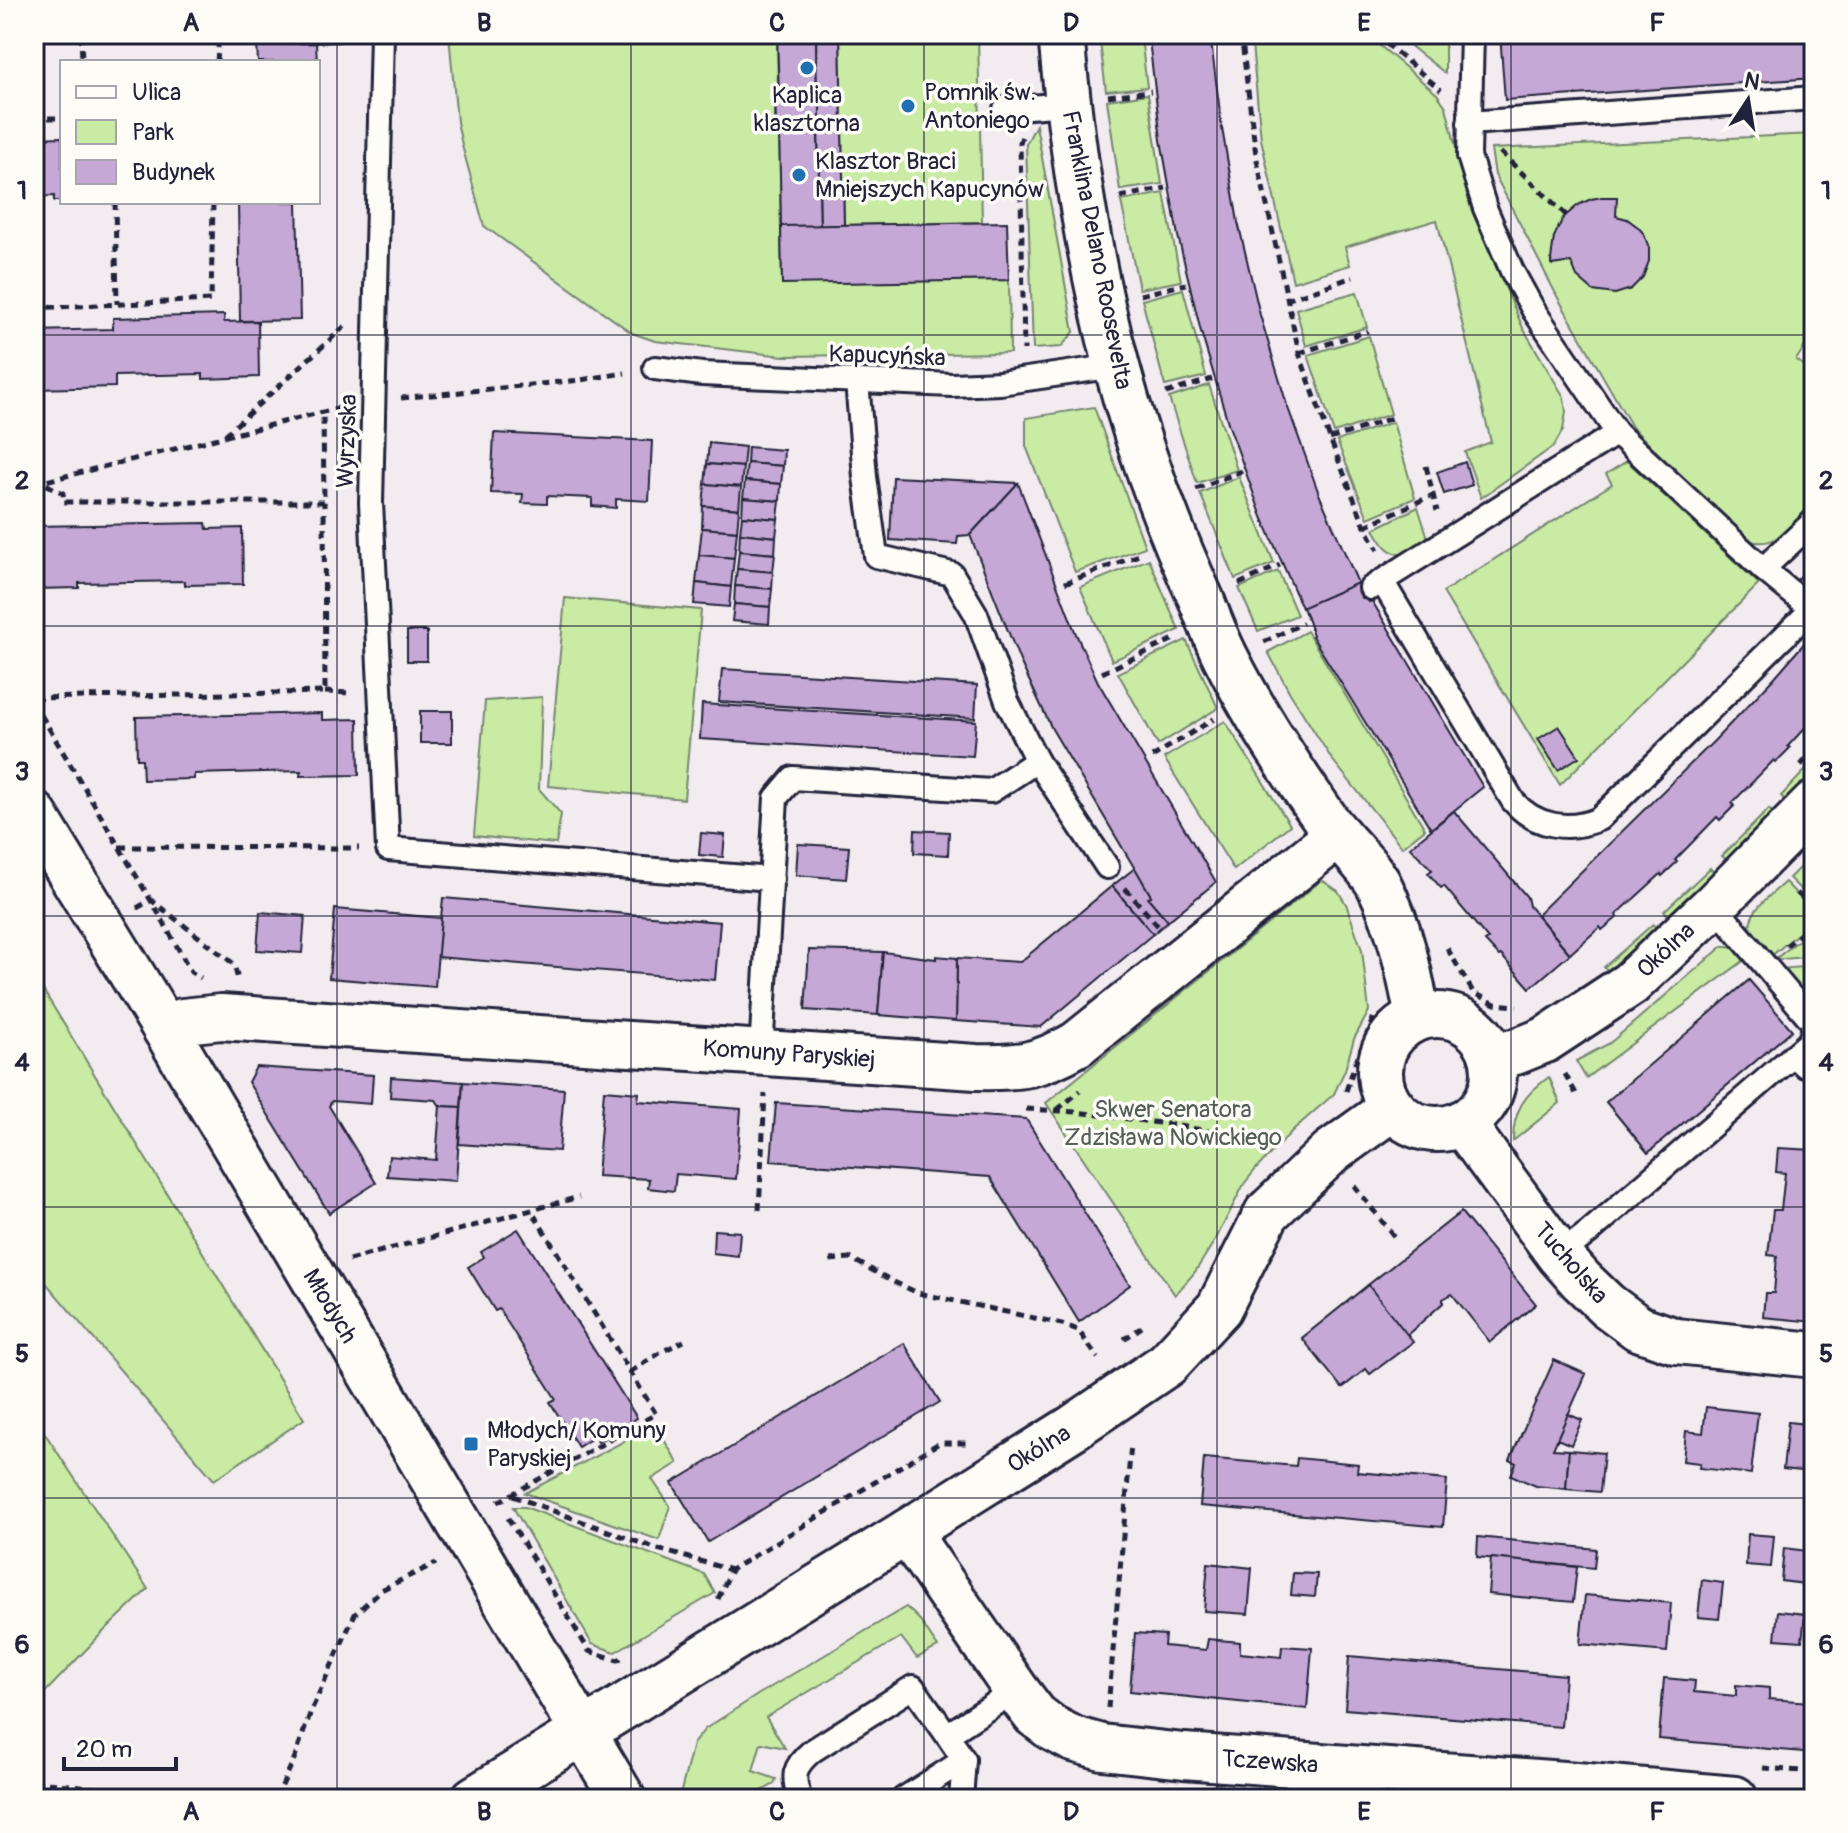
<svg xmlns="http://www.w3.org/2000/svg" width="1848" height="1833" viewBox="0 0 1848 1833" font-family="Pangolin,sans-serif">
  <style>
    .green { fill: #c9eba4; stroke: #768670; stroke-width: 2 }
    .building { fill: #c5a8d5; stroke: #22223b; stroke-width: 2 }
    .lines { fill: none; stroke-linecap: round; stroke-linejoin: round }
    .service-casing { stroke: #22223b; stroke-width: 28 }
    .minor-casing { stroke: #22223b; stroke-width: 50 }
    .tertiary-casing { stroke: #22223b; stroke-width: 50 }
    .path { stroke: #22223b; stroke-width: 5; stroke-dasharray: 8 6; stroke-linecap: butt }
    .service { stroke: #fdfcf7; stroke-width: 22 }
    .minor { stroke: #fdfcf7; stroke-width: 44 }
    .tertiary { stroke: #fdfcf7; stroke-width: 44 }
    .grid { fill: none; stroke: #22223b; stroke-width: 2; stroke-opacity: 0.55 }
    .poi-dot { fill: #1f6fb2; stroke: #fdfcf7; stroke-width: 3 }
    .labels { text-anchor: middle; dominant-baseline: central; stroke-width: 7; stroke-linejoin: round; paint-order: stroke }
    .poi-label { font-size: 24px; fill: #22223b; stroke: #fdfcf7; text-anchor: start }
    .street-label { font-size: 24px; fill: #22223b; stroke: #fdfcf7 }
    .park-label { font-size: 24px; fill: #545e5a; stroke: #fdfcf7 }
    .neatline { fill: none; stroke: #22223b; stroke-width: 3 }
    .grid-label { font-size: 26px; text-anchor: middle; font-weight: bold; fill: #22223b }
  </style>
  <rect width="100%" height="100%" fill="#f2ebf0"/>
  <filter id="ink" filterUnits="userSpaceOnUse"><feTurbulence type="fractalNoise" baseFrequency=".0125" numOctaves="2"/><feDisplacementMap in="SourceGraphic" scale="16" xChannelSelector="R" yChannelSelector="G"/><feConvolveMatrix kernelMatrix="1 2 1 2 8 2 1 2 1" color-interpolation-filters="sRGB"/></filter>
  <g filter="url(#ink)">
    <g class="green">
      <polygon points="449,34 777,34 778,97 775,97 775,124 779,125 782,283 1009,280 1010,353 784,356 655,341 632,333 484,226 463,149 457,122"/>
      <polygon points="840,34 978,34 982,222 844,225"/>
      <polygon points="1251,34 1366,34 1437,94 1446,107 1471,209 1523,328 1564,397 1566,412 1563,430 1554,446 1481,498 1465,452 1491,442 1437,220 1345,247 1350,265 1293,282 1261,139"/>
      <polygon points="1395,34 1445,34 1445,73"/>
      <polygon points="1141,37 1147,87 1106,91 1100,42"/>
      <polygon points="1148,94 1162,184 1120,190 1107,100"/>
      <polygon points="1036,125 1074,332 1061,347 1033,349 1026,144"/>
      <path d="M1814,134v198l-18,28 18,12v128c-21,23 -37,54 -72,38l-110,-111 -74,-129 -63,-123 -4,-26z"/>
      <polygon points="1164,193 1181,281 1139,289 1121,201"/>
      <polygon points="1183,289 1206,376 1165,386 1142,300"/>
      <polygon points="1357,292 1367,327 1306,346 1296,309"/>
      <polygon points="1369,336 1391,414 1334,433 1308,355"/>
      <polygon points="1209,385 1237,470 1197,483 1169,398"/>
      <polygon points="1094,407 1145,547 1075,572 1026,446 1026,418"/>
      <polygon points="1393,422 1415,498 1368,518 1337,441"/>
      <polygon points="1627,461 1759,584 1560,785 1443,592 1612,484 1606,474"/>
      <polygon points="1239,477 1274,563 1235,579 1200,493"/>
      <path d="M1418,507l9,28 -1,6 -21,14c-18,-1 -23,-12 -31,-26z"/>
      <polygon points="1149,559 1179,630 1112,661 1080,587"/>
      <polygon points="1278,571 1297,615 1258,631 1239,588"/>
      <polygon points="565,598 701,610 684,799 548,786"/>
      <polygon points="1307,631 1425,829 1402,847 1331,758 1290,693 1268,652"/>
      <polygon points="1186,640 1218,708 1158,745 1118,673"/>
      <polygon points="542,697 539,789 561,814 556,844 474,836 485,701"/>
      <polygon points="1225,721 1290,825 1234,870 1164,758"/>
      <polygon points="1814,761 1814,778 1789,804 1781,796"/>
      <polygon points="1769,809 1777,817 1731,864 1722,856"/>
      <polygon points="1814,853 1814,903 1789,878"/>
      <polygon points="1710,868 1717,876 1672,919 1664,911"/>
      <polygon points="1322,880 1338,891 1346,904 1362,950 1369,1011 1354,1039 1345,1070 1334,1094 1293,1130 1256,1169 1244,1184 1217,1237 1195,1272 1175,1295 1046,1103"/>
      <path d="M1785,882l29,30v8l-44,37c-6,-7 -13,-14 -17,-21 -12,-21 18,-41 32,-54z"/>
      <polygon points="1653,924 1659,932 1610,974 1604,967"/>
      <polygon points="1814,928 1814,956 1774,960"/>
      <path d="M1723,946c12,-1 16,4 23,13l-160,119 -10,-17 34,-18z"/>
      <polygon points="1814,966 1814,985 1803,995 1779,969"/>
      <polygon points="34,975 304,1419 214,1480 34,1269"/>
      <path d="M1549,1077l11,26 -47,38c0,-31 12,-47 36,-64z"/>
      <polygon points="34,1417 148,1589 104,1631 34,1704"/>
      <polygon points="655,1425 678,1463 652,1479 670,1506 659,1540 525,1493"/>
      <polygon points="513,1507 525,1507 704,1574 715,1593 615,1652 592,1644"/>
      <polygon points="906,1607 918,1618 938,1647 917,1658 901,1637 766,1717 785,1748 761,1743 753,1771 776,1779 774,1784 748,1799 679,1799 693,1744 705,1729 759,1694"/>
    </g>
    <g class="building">
      <polygon points="280,34 339,34 339,42 280,44"/>
      <polygon points="777,34 816,34 817,96 820,96 820,124 818,124 820,226 781,226 779,125 776,125 775,97 779,97"/>
      <polygon points="816,34 840,34 844,225 820,226 818,124 820,124 820,96 817,96"/>
      <polygon points="1201,34 1210,34 1222,128 1238,222 1260,315 1287,405 1319,494 1358,583 1302,608 1262,517 1229,426 1201,332 1178,236 1161,140 1149,40"/>
      <polygon points="1500,34 1814,34 1814,78 1505,100"/>
      <polygon points="316,43 317,62 258,62 257,44"/>
      <polygon points="62,137 62,201 54,201 54,196 34,197 34,138"/>
      <polygon points="1602,197 1617,197 1616,216 1627,219 1638,227 1644,234 1649,248 1649,261 1643,277 1631,289 1615,294 1593,291 1577,277 1571,262 1552,265 1551,260 1554,237 1563,218 1578,205 1591,199"/>
      <polygon points="238,202 297,202 300,320 240,321"/>
      <polygon points="1007,222 1009,280 782,284 781,226"/>
      <polygon points="224,315 224,322 258,321 259,377 203,379 203,374 115,376 115,387 34,389 34,331 113,329 113,318"/>
      <polygon points="494,433 652,441 649,501 616,499 616,508 592,506 592,498 547,496 547,504 522,503 523,494 491,493"/>
      <polygon points="709,443 745,447 743,467 707,464"/>
      <polygon points="748,447 784,450 783,466 747,463"/>
      <polygon points="1465,462 1472,485 1444,494 1437,472"/>
      <polygon points="747,463 783,466 781,484 745,481"/>
      <polygon points="707,464 743,467 741,487 705,484"/>
      <polygon points="893,477 1018,483 970,535 958,536 957,544 890,540"/>
      <polygon points="745,481 781,484 780,501 743,498"/>
      <polygon points="1018,483 1076,634 1098,682 1216,882 1168,921 1148,898 1151,896 1052,729 1020,661 970,535"/>
      <polygon points="705,484 741,487 739,509 703,506"/>
      <polygon points="743,498 780,501 778,519 742,516"/>
      <polygon points="703,506 739,509 737,531 702,528"/>
      <polygon points="742,516 778,519 776,537 740,533"/>
      <polygon points="206,523 207,529 242,528 243,584 185,585 185,581 79,583 79,588 34,589 34,526"/>
      <polygon points="702,528 737,531 734,558 699,555"/>
      <polygon points="740,533 776,537 775,554 739,551"/>
      <polygon points="739,551 775,554 773,572 737,569"/>
      <polygon points="699,555 734,558 731,587 696,583"/>
      <polygon points="1814,560 1814,594 1797,580"/>
      <polygon points="737,569 773,572 772,589 735,586"/>
      <polygon points="696,583 731,587 729,607 694,604"/>
      <polygon points="1358,583 1369,602 1372,601 1483,787 1431,829 1312,636 1313,635 1303,607"/>
      <polygon points="735,586 772,589 770,607 734,604"/>
      <polygon points="734,604 770,607 769,624 732,621"/>
      <rect x="407" y="631" width="20" height="30"/>
      <polygon points="1814,632 1814,718 1788,746 1790,748 1776,762 1774,760 1732,803 1734,806 1720,820 1717,817 1675,860 1677,862 1662,876 1661,874 1616,915 1618,917 1602,930 1600,927 1570,954 1537,915 1714,741 1773,679"/>
      <polygon points="722,669 977,685 975,718 719,702"/>
      <polygon points="702,704 976,721 973,756 700,739"/>
      <rect x="420" y="711" width="32" height="32"/>
      <polygon points="322,713 322,720 358,719 359,775 300,776 301,771 194,774 194,779 143,780 142,759 137,759 136,717"/>
      <polygon points="1559,726 1579,757 1558,770 1538,739"/>
      <polygon points="1454,811 1527,897 1529,906 1570,954 1530,988 1501,955 1499,956 1485,941 1488,939 1444,886 1441,888 1428,873 1432,870 1410,847"/>
      <polygon points="915,830 949,832 948,855 914,853"/>
      <polygon points="701,833 725,835 723,857 699,855"/>
      <polygon points="798,844 849,847 846,879 796,875"/>
      <polygon points="1135,868 1151,896 1148,898 1168,921 1153,934 1112,886"/>
      <polygon points="1112,886 1153,934 1041,1027 956,1021 957,958 1020,962"/>
      <polygon points="443,898 720,922 715,980 437,957"/>
      <polygon points="335,909 441,918 435,987 329,978"/>
      <polygon points="260,912 305,916 302,953 257,950"/>
      <polygon points="809,950 883,952 878,1015 805,1010"/>
      <polygon points="883,952 936,959 936,956 957,958 956,1021 878,1015"/>
      <polygon points="1749,980 1792,1030 1648,1153 1606,1102"/>
      <polygon points="256,1067 373,1075 371,1104 332,1101 329,1106 376,1183 329,1213 248,1082"/>
      <polygon points="391,1077 463,1082 461,1107 440,1106 436,1100 390,1097"/>
      <polygon points="463,1082 564,1089 559,1151 459,1144"/>
      <polygon points="604,1090 639,1093 638,1101 741,1109 736,1179 676,1174 674,1191 648,1188 649,1179 597,1176"/>
      <polygon points="776,1103 1026,1119 1130,1285 1079,1322 990,1177 771,1161"/>
      <polygon points="440,1106 461,1107 456,1181 387,1176 389,1156 436,1160"/>
      <polygon points="1778,1148 1814,1150 1814,1322 1763,1317 1765,1293 1774,1293 1777,1256 1768,1255 1773,1210 1781,1210 1785,1173 1776,1172"/>
      <polygon points="1461,1212 1536,1304 1490,1342 1452,1294 1443,1299 1443,1303 1407,1335 1368,1285"/>
      <polygon points="518,1229 637,1418 598,1442 594,1437 578,1447 550,1402 556,1399 499,1309 495,1311 468,1267 484,1257 481,1252"/>
      <polygon points="714,1230 740,1232 738,1256 713,1253"/>
      <polygon points="1368,1285 1413,1342 1370,1374 1366,1369 1342,1388 1302,1338"/>
      <polygon points="904,1343 940,1402 708,1542 672,1483"/>
      <polygon points="1554,1360 1586,1374 1553,1449 1569,1450 1566,1489 1536,1486 1511,1475 1516,1463 1510,1460"/>
      <polygon points="1706,1407 1758,1413 1751,1474 1699,1468 1700,1463 1683,1461 1686,1431 1703,1433"/>
      <polygon points="1568,1414 1582,1420 1571,1445 1557,1439"/>
      <polygon points="1788,1422 1806,1424 1801,1471 1783,1469"/>
      <polygon points="1807,1423 1814,1424 1814,1470 1803,1469"/>
      <polygon points="1569,1450 1604,1453 1600,1492 1566,1489"/>
      <polygon points="1204,1458 1296,1466 1297,1458 1358,1464 1357,1472 1447,1480 1443,1527 1200,1506"/>
      <polygon points="1748,1534 1774,1536 1771,1567 1746,1565"/>
      <polygon points="1478,1537 1596,1549 1594,1568 1477,1557"/>
      <polygon points="1784,1548 1814,1552 1814,1585 1781,1581"/>
      <polygon points="1491,1558 1577,1567 1573,1602 1488,1594"/>
      <polygon points="1208,1563 1252,1568 1248,1614 1204,1611"/>
      <polygon points="1293,1573 1317,1574 1315,1597 1291,1595"/>
      <polygon points="1702,1580 1723,1583 1719,1619 1698,1617"/>
      <polygon points="1585,1595 1671,1603 1667,1652 1580,1644"/>
      <polygon points="1778,1611 1805,1614 1802,1641 1775,1639"/>
      <polygon points="1135,1633 1165,1635 1164,1646 1206,1650 1208,1639 1240,1642 1240,1653 1281,1657 1282,1646 1312,1648 1307,1709 1130,1691"/>
      <polygon points="1349,1656 1565,1675 1561,1727 1345,1709"/>
      <polygon points="1664,1678 1695,1681 1694,1692 1736,1696 1736,1685 1769,1688 1769,1699 1811,1702 1812,1692 1814,1692 1814,1753 1659,1739"/>
    </g>
    <g class="lines">
      <defs>
        <g id="service">
          <polyline points="382,34 371,503 388,849 772,879"/>
          <polyline points="1005,109 1067,104"/>
          <polyline points="1469,123 1814,98"/>
          <polyline points="655,368 702,374 952,385 1000,383 1116,366"/>
          <polyline points="857,381 865,477 876,556 952,574 976,614 1007,701 1037,761 1107,867"/>
          <polyline points="1617,433 1763,569 1814,611"/>
          <polyline points="1763,569 1814,521"/>
          <path d="M1382,581l131,220c22,26 56,31 86,18l213,-210"/>
          <polyline points="1371,588 1617,433 1534,311 1512,271 1485,208 1469,156 1472,34"/>
          <polyline points="761,1052 776,798 793,778 991,791 1037,761"/>
          <polyline points="1794,1055 1805,1066 1814,1067"/>
          <path d="M1559,1255l30,-23 219,-189c5,-8 6,-13 4,-22l-98,-116"/>
          <path d="M800,1799c-8,-23 -7,-32 12,-48l101,-64 34,48 69,-45"/>
          <polyline points="903,1799 964,1760 947,1735"/>
          <polyline points="961,1799 964,1760"/>
        </g>
        <g id="minor">
          <path d="M1061,34c10,112 27,224 56,333 21,80 50,157 84,232 8,21 16,42 26,61 29,58 65,112 102,164 14,18 40,42 50,61 21,41 30,87 39,132"/>
          <path d="M166,1030l17,-9 38,-4 755,50c44,1 63,-1 101,-23l261,-209"/>
          <polyline points="1462,1123 1559,1255 1581,1280 1607,1305 1638,1328 1676,1341 1814,1355"/>
          <polyline points="907,1532 1016,1690 1035,1715 1052,1728 1073,1739 1102,1747 1184,1756 1577,1785 1735,1799"/>
        </g>
        <g id="tertiary">
          <polyline points="34,814 166,1030 623,1799"/>
          <circle cx="1437" cy="1072" r="57"/>
          <polyline points="1491,1054 1515,1052 1545,1040 1630,984 1714,905 1814,804"/>
          <polyline points="474,1799 907,1532 1074,1427 1167,1364 1219,1308 1267,1213 1331,1152 1392,1108"/>
        </g>
      </defs>
      <use href="#service" class="service-casing"/>
      <use href="#minor" class="minor-casing"/>
      <use href="#tertiary" class="tertiary-casing"/>
      <g class="path">
        <polyline points="81,34 82,62"/>
        <polyline points="89,34 159,35"/>
        <polyline points="1241,34 1256,155 1299,353 1330,439 1365,526 1378,550"/>
        <polyline points="1375,34 1441,90"/>
        <polyline points="217,62 219,34"/>
        <polyline points="1108,96 1151,91"/>
        <polyline points="34,118 62,118"/>
        <polyline points="1022,137 1020,142 1024,350"/>
        <polyline points="1500,152 1566,215"/>
        <polyline points="1120,197 1166,188"/>
        <polyline points="115,202 117,304"/>
        <polyline points="1140,295 1186,284"/>
        <polyline points="1286,300 1353,277"/>
        <polyline points="34,308 211,300 213,202"/>
        <polyline points="1299,353 1368,331"/>
        <polyline points="1166,393 1212,379"/>
        <polyline points="401,398 580,380 625,373"/>
        <polyline points="225,435 345,326"/>
        <polyline points="1330,439 1392,418"/>
        <polyline points="1426,466 1437,511"/>
        <polyline points="34,478 63,493 64,502 324,502 323,411"/>
        <polyline points="34,484 343,407"/>
        <polyline points="1196,489 1242,471"/>
        <polyline points="1365,526 1433,495"/>
        <polyline points="1065,583 1139,555"/>
        <polyline points="1239,584 1280,565"/>
        <polyline points="1264,642 1303,623"/>
        <polyline points="1102,673 1174,639"/>
        <polyline points="325,692 352,693"/>
        <polyline points="34,698 325,692 324,502"/>
        <polyline points="34,703 163,921 191,972 201,978"/>
        <polyline points="1152,757 1214,719"/>
        <polyline points="1801,765 1814,750"/>
        <polyline points="119,847 359,848"/>
        <polyline points="1125,888 1158,926"/>
        <polyline points="1797,893 1814,908"/>
        <polyline points="137,908 151,900 234,964 238,980"/>
        <polyline points="1786,946 1814,923"/>
        <polyline points="1447,948 1473,992 1495,1004 1517,1006"/>
        <polyline points="1801,962 1814,961"/>
        <polyline points="1565,1074 1578,1097"/>
        <polyline points="1346,1091 1356,1061 1375,1014"/>
        <polyline points="1026,1109 1077,1112 1174,1125 1257,1140 1275,1150"/>
        <polyline points="1057,1110 1080,1091"/>
        <polyline points="1354,1186 1397,1240"/>
        <polyline points="759,1210 765,1094"/>
        <polyline points="349,1260 579,1197"/>
        <polyline points="830,1260 850,1258 896,1283 918,1293 1062,1324 1078,1330 1098,1358"/>
        <polyline points="1124,1339 1142,1327"/>
        <polyline points="630,1372 663,1351 684,1341"/>
        <polyline points="513,1496 654,1548 731,1570"/>
        <polyline points="498,1502 656,1414 531,1210"/>
        <polyline points="508,1518 589,1651 618,1660 621,1658"/>
        <polyline points="718,1599 731,1570 939,1443 970,1443"/>
        <polyline points="1108,1708 1131,1444"/>
        <polyline points="1763,1768 1814,1772"/>
        <polyline points="34,1782 81,1786 143,1799"/>
        <polyline points="276,1799 295,1757 311,1711 355,1614 381,1590 436,1563"/>
      </g>
      <use href="#service" class="service"/>
      <use href="#minor" class="minor"/>
      <use href="#tertiary" class="tertiary"/>
    </g>
  </g>
  <path class="grid" d="M337,34v1765M631,34v1765M924,34v1765M1217,34v1765M1511,34v1765M34,335h1780M34,626h1780M34,916h1780M34,1207h1780M34,1498h1780"/>
  <g class="poi-dot">
    <circle cx="807" cy="68" r="8"/>
    <circle cx="908" cy="106" r="8"/>
    <circle cx="799" cy="175" r="8"/>
    <rect x="463" y="1436" width="16" height="16" rx="4"/>
  </g>
  <g class="labels">
    <g class="poi-label">
      <text x="924" y="92">Pomnik św.<tspan x="924" dy="28">Antoniego</tspan></text>
      <text x="807" y="95" text-anchor="middle">Kaplica<tspan x="807" dy="28">klasztorna</tspan></text>
      <text x="815" y="161">Klasztor Braci<tspan x="815" dy="28">Mniejszych Kapucynów</tspan></text>
      <text x="487" y="1430">Młodych/ Komuny<tspan x="487" dy="28">Paryskiej</tspan></text>
    </g>
    <g class="street-label">
      <text transform="translate(1097 250) rotate(79)">Franklina Delano Roosevelta</text>
      <text transform="translate(887 356) rotate(2)">Kapucyńska</text>
      <text transform="translate(347 441) rotate(-88)">Wyrzyska</text>
      <text transform="translate(1666 950) rotate(-43)">Okólna</text>
      <text transform="translate(789 1054) rotate(4)">Komuny Paryskiej</text>
      <text transform="translate(1571 1263) rotate(49)">Tucholska</text>
      <text transform="translate(330 1306) rotate(59)">Młodych</text>
      <text transform="translate(1039 1449) rotate(-32)">Okólna</text>
      <text transform="translate(1270 1762) rotate(4)">Tczewska</text>
    </g>
    <g class="park-label">
      <text x="1173" y="1109">Skwer Senatora<tspan x="1173" dy="28">Zdzisława Nowickiego</tspan></text>
    </g>
  </g>
  <rect width="1848" height="1833" fill="none" stroke="#fdfcf7" stroke-width="88"/>
  <rect x="60" y="60" width="260" height="144" fill="#fdfcf7" stroke="#a5a5ac" stroke-width="2"/>
  <rect x="76" y="86" width="40" height="12" fill="#fdfcf7" stroke="#a5a5ac" stroke-width="2"/>
  <text x="132" y="100" font-size="24" fill="#22223b">Ulica</text>
  <rect x="76" y="120" width="40" height="24" fill="#c9eba4" stroke="#a5a5ac" stroke-width="2"/>
  <text x="132" y="140" font-size="24" fill="#22223b">Park</text>
  <rect x="76" y="160" width="40" height="24" fill="#c5a8d5" stroke="#a5a5ac" stroke-width="2"/>
  <text x="132" y="180" font-size="24" fill="#22223b">Budynek</text>
  <g transform="translate(1748 100) rotate(12)" stroke="#fdfcf7" stroke-width="6" paint-order="stroke">
  <path d="M0-6L14 30L0 20L-14 30Z" fill="#22223b"/>
  <text y="-12" font-size="22" font-weight="bold" text-anchor="middle" fill="#22223b">N</text>
  </g>
  <path d="M64 1757v12h112v-12" fill="none" stroke="#22223b" stroke-width="4"/>
  <text x="76" y="1757" font-size="24" fill="#22223b" stroke="#fdfcf7" stroke-width="6" paint-order="stroke">20 m</text>
  <rect x="44" y="44" width="1760" height="1745" class="neatline"/>
  <g class="grid-label">
    <text x="191" y="31">A</text>
    <text x="484" y="31">B</text>
    <text x="777" y="31">C</text>
    <text x="1071" y="31">D</text>
    <text x="1364" y="31">E</text>
    <text x="1657" y="31">F</text>
    <text x="22" y="199">1</text>
    <text x="1826" y="199">1</text>
    <text x="22" y="489">2</text>
    <text x="1826" y="489">2</text>
    <text x="22" y="780">3</text>
    <text x="1826" y="780">3</text>
    <text x="22" y="1071">4</text>
    <text x="1826" y="1071">4</text>
    <text x="22" y="1362">5</text>
    <text x="1826" y="1362">5</text>
    <text x="22" y="1653">6</text>
    <text x="1826" y="1653">6</text>
    <text x="191" y="1820">A</text>
    <text x="484" y="1820">B</text>
    <text x="777" y="1820">C</text>
    <text x="1071" y="1820">D</text>
    <text x="1364" y="1820">E</text>
    <text x="1657" y="1820">F</text>
  </g>
</svg>
